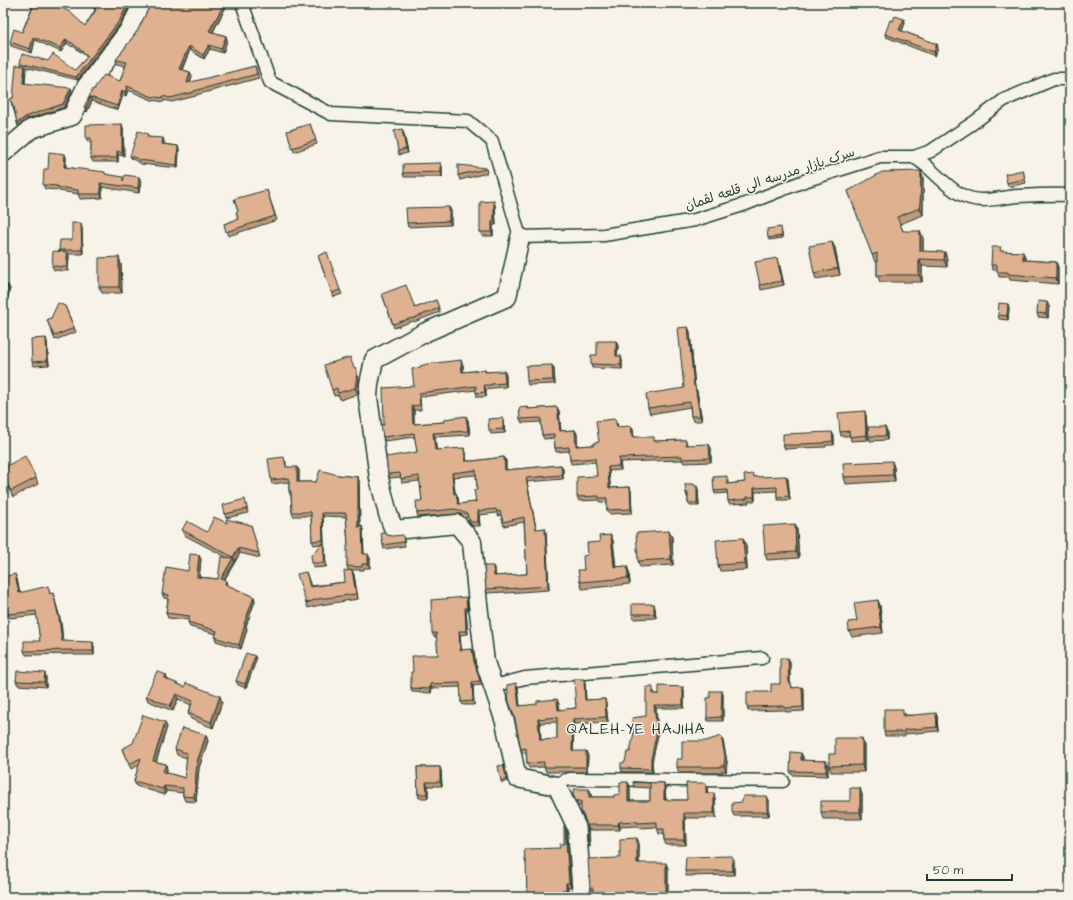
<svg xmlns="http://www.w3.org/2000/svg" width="1073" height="900" viewBox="0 0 1073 900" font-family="'Architects Daughter','Playpen Sans Arabic',sans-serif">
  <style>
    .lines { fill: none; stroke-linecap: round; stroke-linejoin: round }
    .street-casing { stroke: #1f3d34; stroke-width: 15 }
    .secondary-casing { stroke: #1f3d34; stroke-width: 21 }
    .street { stroke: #f7f3e8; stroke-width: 12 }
    .secondary { stroke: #f7f3e8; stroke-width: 18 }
    .wall { fill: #c0987c; stroke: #1f3d34; fill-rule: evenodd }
    .shaded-wall { fill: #9c7c65; stroke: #1f3d34 }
    .building { fill: #dfb190; stroke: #1f3d34; fill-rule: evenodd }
    .labels { text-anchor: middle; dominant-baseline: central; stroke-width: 3; stroke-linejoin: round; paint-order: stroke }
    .street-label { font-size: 13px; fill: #1f3d34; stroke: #f7f3e8 }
    .quarter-label { font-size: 15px; letter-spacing: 1px; fill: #1f3d34; stroke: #f7f3e8 }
  </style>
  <rect width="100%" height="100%" fill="#f7f3e8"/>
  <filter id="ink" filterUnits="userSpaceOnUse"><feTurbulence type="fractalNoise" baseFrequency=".025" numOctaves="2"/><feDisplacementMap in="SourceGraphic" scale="8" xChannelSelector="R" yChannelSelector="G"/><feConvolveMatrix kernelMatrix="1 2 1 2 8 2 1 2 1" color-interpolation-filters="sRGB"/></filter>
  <g filter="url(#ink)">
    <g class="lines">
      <defs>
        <g id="street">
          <polyline points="242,3 270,82 331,114 468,121 492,141 520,237 604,235 695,220 746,204 804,181 880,157 914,157 931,151 973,123 1004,100 1054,79 1070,79"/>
          <path d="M914,157c6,4 12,8 17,13 10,9 17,17 29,24 20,11 36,4 57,2 18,-1 35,-2 53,-1"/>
          <polyline points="494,686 525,678 762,658"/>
          <polyline points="557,786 563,781 570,779 783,781"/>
        </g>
        <g id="secondary">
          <polyline points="3,153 31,129 72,116 86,87 130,29 143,3"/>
          <polyline points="520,237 507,297 426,332 374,360 369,384 368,397 379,478 388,514 394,530 457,524 472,542 478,604 485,662 505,722 517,778 557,786 577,828 582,897"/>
        </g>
      </defs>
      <use href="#street" class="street-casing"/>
      <use href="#secondary" class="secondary-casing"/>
      <use href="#street" class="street"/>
      <use href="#secondary" class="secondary"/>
    </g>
    <g class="wall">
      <polygon points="29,3 53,3 85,26 95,10 91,3 126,3 126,4 131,3 121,23 78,80 25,67 26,69 25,84 72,91 65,107 28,119 18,126 14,110 14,111 10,99 13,98 21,66 20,63 75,70 87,57 73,46 72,47 67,43 61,52 35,40 32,53 11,46 10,42 22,32 33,5"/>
      <polygon points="151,3 228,3 213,32 226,36 227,40 223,53 210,49 204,59 190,50 182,70 190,72 192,76 190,83 255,66 259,78 196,95 196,96 172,102 164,100 164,102 152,100 128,90 126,96 123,95 118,110 92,101 87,112 86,111 84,107 95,89 120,81 125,66 117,64 116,60 138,30"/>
      <polygon points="904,19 905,23 902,31 937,44 938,48 935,56 886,37 885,34 893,21"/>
      <polygon points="122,124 123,128 124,156 118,155 118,162 93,162 91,158 91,142 88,142 86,138"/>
      <polygon points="310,124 317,144 294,152 287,131"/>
      <polygon points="404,134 408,153 399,155 398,151"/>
      <polygon points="149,137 164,141 164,144 178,146 179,150 178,168 141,164 140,163 132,159 130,156"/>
      <polygon points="65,154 66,158 66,167 105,174 124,179 139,177 141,182 139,193 102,187 102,198 80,199 78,194 59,191 58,190 45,189 43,185 48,169"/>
      <polygon points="441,163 442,167 442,177 404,177 403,173"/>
      <polygon points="486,168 487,173 460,180 458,175"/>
      <polygon points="1023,170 1026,183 1009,187 1007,183"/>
      <polygon points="921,171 923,178 923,215 900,224 903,231 923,238 923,251 947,259 947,267 922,266 922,282 880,282 877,275 877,261 875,262 848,191"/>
      <polygon points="267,190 277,220 228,236 224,224 238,219 238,211"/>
      <polygon points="494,201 495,205 496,225 493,225 493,236 482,236 480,232"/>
      <polygon points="449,207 451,211 451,225 408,227 407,223"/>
      <polygon points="82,228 83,254 68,254 69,256 68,271 54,270 52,266 60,252 59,250 72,240"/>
      <polygon points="781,229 783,238 769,240 768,238"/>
      <polygon points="832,242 835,248 840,275 816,279 814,273"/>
      <polygon points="1002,251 1025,257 1025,260 1056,262 1058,267 1058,284 1010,280 1009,277 999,277 997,270 993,270 991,265"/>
      <polygon points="318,256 340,290 342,294 334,297"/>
      <polygon points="779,262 784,285 761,290 760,285"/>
      <polygon points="121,264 122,293 102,293 99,287"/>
      <polygon points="3,284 8,285 10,289 6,304 3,304"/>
      <polygon points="382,294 415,308 436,300 440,312 414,322 413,321 394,328"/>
      <polygon points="1008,304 1009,308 1008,320 999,319 998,315"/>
      <polygon points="65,306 76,332 55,340 47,320 51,318"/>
      <polygon points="1049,306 1048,318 1038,317 1037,313"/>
      <polygon points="688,327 690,332 695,388 697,391 702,421 693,421 691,416 690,407 650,414 648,408 684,388"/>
      <polygon points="46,338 47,342 49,365 34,366 32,362"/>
      <polygon points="616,341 618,346 617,356 622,360 622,369 592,368 591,364 597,355"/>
      <path d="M463,365v7l22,-2 1,2 18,-1 2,4v12l-14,1v1l-6,1v7h-9l-1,-7 -56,7 1,13h-7v14l31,-2 23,-2 2,15 -35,2 1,13 30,2v9h7l31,-4 2,4v9l55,-5 2,4v10l-36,3 9,47 10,3 3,58 -44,3v-1l-18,1 -1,-4 9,-19v6l32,-2 -3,-52 -20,4 -3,-11 -3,1 -1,-3 -18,2 1,11h-7l-4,-4 -1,-5 -3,1 -4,-4h-5l-38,3 -1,-4 5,-12 -2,-20 -18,2 -1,-6 -11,1 -2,-4 29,-22 -2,-15 -30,4 -2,-4 1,-12 30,-39 6,-18zM476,475l1,15 -1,12 -17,2 -1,-6 -2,-5h-1l-2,-16z"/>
      <polygon points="552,365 554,369 555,384 528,385 527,381"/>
      <polygon points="354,368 359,379 358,394 340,400 339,395 334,396 332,390"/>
      <polygon points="528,407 529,409 557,407 559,411 561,431 575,430 577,434 577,446 594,445 599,442 617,423 618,427 633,429 634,437 655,441 686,440 687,445 711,448 711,462 684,463 682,460 620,462 621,470 609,471 610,488 630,487 631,491 632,513 609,514 607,510 607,502 600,502 600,500 579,501 577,497 597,476 596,462 571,464 570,460 569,451 556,452 555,448 554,438 544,439 542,435 541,422 522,423 520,419"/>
      <polygon points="866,415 868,440 851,441 850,436 841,436 840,432"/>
      <polygon points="504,422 505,433 491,434 489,430"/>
      <polygon points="885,427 887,431 887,440 870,441 869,436"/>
      <polygon points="834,436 834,445 826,445 826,447 801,448 785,449 783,445"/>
      <polygon points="286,461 286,467 299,470 299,482 316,482 338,475 358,477 359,481 360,527 362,526 363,530 364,554 370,558 370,568 364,568 364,570 352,570 354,575 358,599 320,605 308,608 306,603 306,572 311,586 345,582 348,570 347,566 348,546 346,517 323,516 324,544 325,547 326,567 313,568 312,563 322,544 314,545 312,541 311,516 293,516 292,512 291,495 290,495 289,491 289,482 272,484 271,480"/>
      <polygon points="894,467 895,481 846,484 844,477"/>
      <polygon points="3,468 36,478 38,484 13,497 3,478"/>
      <polygon points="754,477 788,479 790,500 778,500 777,497 777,491 755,492 755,501 748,501 749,503 729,504 728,501 728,493 715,494 714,491 728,480 728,484 745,482"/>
      <polygon points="695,486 698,489 699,506 690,506 688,503 688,497 687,497 686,493"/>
      <polygon points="246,504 248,513 226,518 225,514"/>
      <polygon points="227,523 251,525 260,558 240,553 224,580 226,580 227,585 254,597 255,601 246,626 247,629 241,649 216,641 215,637 216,634 190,627 188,622 189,620 168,618 166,613 168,599 164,598 162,594 201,559 199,577 218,579 226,557 184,535 182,530 207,532"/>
      <polygon points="795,524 797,530 799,558 767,560 765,554"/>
      <polygon points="387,535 404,540 405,546 384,549 383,545"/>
      <polygon points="611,535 613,541 616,567 627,566 629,572 630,584 582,589 580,582 584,570 588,555 600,542"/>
      <polygon points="672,537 673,565 640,567 638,561"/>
      <polygon points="746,545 747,570 720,571 718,565"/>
      <polygon points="17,579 20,593 49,590 50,593 54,597 61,622 63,641 94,646 94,655 74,655 74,654 26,655 24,651 40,641 37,615 10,618 8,614"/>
      <polygon points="878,600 880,606 883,633 852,637 849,631 857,621"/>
      <polygon points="467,601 468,611 466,611 468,634 460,635 461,650 472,649 473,653 475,665 482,685 473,686 474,705 463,705 461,702 461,687 432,688 431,693 412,692 411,688 413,672 438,655 437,637 434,637 432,633"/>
      <polygon points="655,608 656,618 634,619 632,614"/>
      <polygon points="788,658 790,662 790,683 793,688 804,691 804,711 786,712 785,710 748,711 747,707 771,692 780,684"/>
      <polygon points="256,660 246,688 238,685 236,681"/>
      <polygon points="46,677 46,687 18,685 16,681"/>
      <polygon points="168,680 185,687 222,702 213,728 191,719 188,713 191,705 178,699 173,711 148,701 146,696"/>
      <path d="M516,683l2,5 2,18 39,-2 1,6 16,-2 9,-25 1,17 19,-1 1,5 2,18 -34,2 -1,27 15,5 -1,16h-41l-2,-5 -15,1 -2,-5 -1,-10h-4l-1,-4zM557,722v17l-16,1 -1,-17z"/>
      <polygon points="683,687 684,690 684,708 656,708 658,735 652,762 653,772 622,772 621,768 625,762 646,716 654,691 654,694 659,694"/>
      <polygon points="722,691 723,695 723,721 708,721 707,718 710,698"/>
      <polygon points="905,713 905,715 937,716 938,731 905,734 905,736 885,736 884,732"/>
      <polygon points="167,727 156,762 166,764 167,770 167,773 185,778 187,758 177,755 175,749 206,735 208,741 199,768 196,802 185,801 183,796 183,793 166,791 165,795 136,786 134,781 139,765 131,769 124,754 122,749"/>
      <polygon points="723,741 727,762 726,772 722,771 722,773 679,773 677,767 682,759"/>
      <polygon points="864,744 864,772 831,772 829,766 835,754"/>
      <polygon points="801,753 803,757 803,761 826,761 828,765 828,776 792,775 790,771"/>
      <polygon points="503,765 507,781 502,783 501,781"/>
      <polygon points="417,767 440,767 441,771 442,786 428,786 428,798 419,798 418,794"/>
      <polygon points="628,782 630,787 630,801 650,801 650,788 634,787 633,782 664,783 665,787 666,800 687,800 707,788 708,793 715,798 716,818 685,818 686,845 666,845 664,840 664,834 659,834 657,827 639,828 638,826 620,827 620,830 589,830 590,847 589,847 587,842 586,823 581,806 578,806 573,795 589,789 591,793 591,797 614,797 620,794"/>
      <polygon points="862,794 862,819 823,819 821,812 850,801"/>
      <polygon points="769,800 769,816 734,816 732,812 742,802"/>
      <polygon points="567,831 571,887 568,888 568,895 563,895 563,897 527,897 527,866 525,861 560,848 564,844"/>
      <polygon points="637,838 639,844 639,863 668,868 668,897 594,897 593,893 592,893 590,888 620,858"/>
      <polygon points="734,860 734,875 686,876 685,871"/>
    </g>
    <g class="shaded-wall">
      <polygon points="128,3 131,3 121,23 78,80 76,77"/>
      <polygon points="225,3 228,3 211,35 209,31"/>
      <polygon points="904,19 905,23 901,34 899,30"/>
      <polygon points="226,36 227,40 223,53 221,49"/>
      <polygon points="33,37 35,40 32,53 30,49"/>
      <polygon points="66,39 67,43 61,52 60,48"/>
      <polygon points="937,44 938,48 935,56 934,52"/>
      <polygon points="209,45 210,49 204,59 203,55"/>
      <polygon points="189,46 190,50 180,73 179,69"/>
      <polygon points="25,66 26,69 24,87 23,83"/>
      <polygon points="190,72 192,76 189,87 187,83"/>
      <polygon points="127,86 128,90 126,96 125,92"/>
      <polygon points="71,88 72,91 65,107 63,104"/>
      <polygon points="122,91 123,95 118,110 117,106"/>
      <polygon points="90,97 92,101 87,112 86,108"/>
      <polygon points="27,116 28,119 18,126 17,123"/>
      <polygon points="122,124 123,128 124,156 122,153"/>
      <polygon points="402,129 404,134 408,153 406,149"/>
      <polygon points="163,138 164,141 164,148 162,144"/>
      <polygon points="178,146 179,150 178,168 177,165"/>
      <polygon points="117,151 118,155 118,162 117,158"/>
      <polygon points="65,154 66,158 65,171 64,167"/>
      <polygon points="441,163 442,167 442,177 441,172"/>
      <polygon points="921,171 923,178 923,215 920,208"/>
      <polygon points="139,177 141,182 139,193 138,188"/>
      <polygon points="100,183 102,187 102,198 101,194"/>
      <polygon points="494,201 495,205 496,225 494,221"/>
      <polygon points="449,207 451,211 451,225 449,221"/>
      <polygon points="492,221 493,225 493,236 492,232"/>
      <polygon points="81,223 82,228 83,254 82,250"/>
      <polygon points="920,231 923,238 923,258 920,251"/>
      <polygon points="832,242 835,248 840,275 838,268"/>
      <polygon points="67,252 69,256 68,271 67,267"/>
      <polygon points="945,252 947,259 947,267 944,260"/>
      <polygon points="1023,252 1025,257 1025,265 1023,260"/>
      <polygon points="119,257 121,264 122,293 119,287"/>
      <polygon points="777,258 779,262 784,285 782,281"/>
      <polygon points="919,259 922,266 922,282 919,275"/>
      <polygon points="1056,262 1058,267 1058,284 1056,278"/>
      <polygon points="8,285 10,289 6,304 4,300"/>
      <polygon points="1047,302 1049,306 1048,318 1046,314"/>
      <polygon points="1008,304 1009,308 1008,320 1007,316"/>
      <polygon points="688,327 690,332 695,388 697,391 702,421 700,416 694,386"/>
      <polygon points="46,338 47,342 49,365 47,361"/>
      <polygon points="616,341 618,346 617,360 616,356"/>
      <polygon points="621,356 622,360 622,369 621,365"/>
      <polygon points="461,360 463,365 464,377 462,372"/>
      <polygon points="552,365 554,369 555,384 553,380"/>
      <polygon points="355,367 359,379 358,394 355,388"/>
      <polygon points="504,371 506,375 506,387 505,383"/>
      <polygon points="484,385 486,390 486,397 485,392"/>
      <polygon points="412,406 414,410 414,428 413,424"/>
      <polygon points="557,407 559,411 561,435 560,431"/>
      <polygon points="865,411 866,415 868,440 866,435"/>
      <polygon points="466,416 468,420 470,435 468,431"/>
      <polygon points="503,418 504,422 505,433 503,429"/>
      <polygon points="631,426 633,429 634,441 632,437"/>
      <polygon points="885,427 887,431 887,440 886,436"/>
      <polygon points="575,430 577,434 578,450 576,446"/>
      <polygon points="832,432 834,436 834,445 833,441"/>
      <polygon points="433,433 435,437 437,454 435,450"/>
      <polygon points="709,444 711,448 711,462 710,458"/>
      <polygon points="464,448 466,452 467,465 465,461"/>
      <polygon points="504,457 506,461 506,475 505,470"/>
      <polygon points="619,458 620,462 621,470 619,466"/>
      <polygon points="892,461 894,467 895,481 893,475"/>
      <polygon points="561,465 563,469 563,479 562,475"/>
      <polygon points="297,467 299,470 299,486 297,482"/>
      <polygon points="608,467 609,471 611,492 609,488"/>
      <polygon points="452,473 453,477 456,498 454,494"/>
      <polygon points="786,476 788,479 790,500 789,496"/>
      <polygon points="358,477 359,481 360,530 358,527"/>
      <polygon points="526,478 527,482 537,533 536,529"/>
      <polygon points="697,486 698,489 699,506 697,503"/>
      <polygon points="630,487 631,491 632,513 631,509"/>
      <polygon points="754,488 755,492 755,501 754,497"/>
      <polygon points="456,493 458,498 459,508 458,504"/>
      <polygon points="478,511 479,515 480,526 478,522"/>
      <polygon points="322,513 323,516 324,544 323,540"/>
      <polygon points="795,524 797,530 799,558 796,552"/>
      <polygon points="362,526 363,530 364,558 363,554"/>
      <polygon points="545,528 546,532 549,590 548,586"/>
      <polygon points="669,531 672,537 673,565 671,559"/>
      <polygon points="611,535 613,541 616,573 614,567"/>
      <polygon points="743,538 746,545 747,570 745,563"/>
      <polygon points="323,543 325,547 326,567 325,563"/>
      <polygon points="238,548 240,553 235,562 233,557"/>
      <polygon points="368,554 370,558 370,568 368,564"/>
      <polygon points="199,555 201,559 199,582 197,577"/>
      <polygon points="233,558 235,562 222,584 221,579"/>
      <polygon points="493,566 495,570 496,580 494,576"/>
      <polygon points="627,566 629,572 630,584 628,578"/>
      <polygon points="352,570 354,575 358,599 356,594"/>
      <polygon points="15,574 17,579 20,597 19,593"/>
      <polygon points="53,593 61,622 63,645 62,641"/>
      <polygon points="254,597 255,601 246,626 247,629 241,649 239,645 244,624"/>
      <polygon points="466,597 467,601 468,611 467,608"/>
      <polygon points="878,600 880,606 883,633 881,627"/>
      <polygon points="654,604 655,608 656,618 654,614"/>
      <polygon points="465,608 466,611 468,634 466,631"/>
      <polygon points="459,631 460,635 462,654 460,650"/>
      <polygon points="93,642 94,646 94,655 93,651"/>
      <polygon points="255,656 256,660 246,688 245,684"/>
      <polygon points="788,658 790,662 790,687 789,683"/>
      <polygon points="45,673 46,677 46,687 44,682"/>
      <polygon points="166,675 168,681 164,678"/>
      <polygon points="584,679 585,683 586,705 585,700"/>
      <polygon points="472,682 473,686 474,705 473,701"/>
      <polygon points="516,683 518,688 520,710 519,706"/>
      <polygon points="430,684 432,688 431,693 430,689"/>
      <polygon points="683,687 684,690 684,708 683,705"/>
      <polygon points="802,687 804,691 804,711 803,707"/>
      <polygon points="722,691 723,695 723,721 721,717"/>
      <polygon points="176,694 178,699 173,711 170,706"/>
      <polygon points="220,696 222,702 213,728 211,722"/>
      <polygon points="557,699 559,704 560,714 558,710"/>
      <polygon points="605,699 606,704 608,722 606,717"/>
      <polygon points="654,705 656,708 658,735 652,762 653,772 651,769 651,759"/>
      <polygon points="936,713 937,716 938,731 937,727"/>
      <polygon points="538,719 540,723 541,744 540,740"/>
      <polygon points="573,719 574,724 573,756 572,751"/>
      <polygon points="165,722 167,727 155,766 153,761"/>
      <polygon points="206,735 208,741 199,768 196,802 194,797 197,762"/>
      <polygon points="721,736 723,741 727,762 726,772 724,766"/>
      <polygon points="862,738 864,744 864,772 862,765"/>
      <polygon points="586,751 588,756 587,772 586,767"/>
      <polygon points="801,753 803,757 803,765 801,760"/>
      <polygon points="826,761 828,765 828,776 826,772"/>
      <polygon points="166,764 167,770 165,777 163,772"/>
      <polygon points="440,767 441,771 442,786 440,782"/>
      <polygon points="426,782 428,786 428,798 427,794"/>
      <polygon points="628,782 630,787 630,806 628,801"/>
      <polygon points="664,783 665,787 666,805 664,800"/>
      <polygon points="706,783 707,788 708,798 706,793"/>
      <polygon points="164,786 166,791 165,795 163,789"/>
      <polygon points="860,788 862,794 862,819 860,812"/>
      <polygon points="589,789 591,793 591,802 589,797"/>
      <polygon points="714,793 715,798 716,818 714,813"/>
      <polygon points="767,796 769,800 769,816 767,812"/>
      <polygon points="684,813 685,818 686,845 684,840"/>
      <polygon points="619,822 620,827 620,830 618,825"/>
      <polygon points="587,825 589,830 590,847 588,842"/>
      <polygon points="565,826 567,831 571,887 569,883"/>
      <polygon points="637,838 639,844 639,869 637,863"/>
      <polygon points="732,856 734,860 734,875 733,871"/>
      <polygon points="666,863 668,868 668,897 666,897"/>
      <polygon points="566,883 568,888 568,895 566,890"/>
    </g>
    <g class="building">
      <polygon points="35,3 53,3 70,12 85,26 96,10 92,3 126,3 126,4 128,3 120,20 76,77 20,63 22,54 48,61 53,54 75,70 88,56 71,42 71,43 66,39 60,48 33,37 30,49 10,42 14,29 22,32"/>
      <polygon points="151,3 225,3 209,31 226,36 221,49 209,45 203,55 189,46 179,69 190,72 187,83 255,66 257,74 194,91 194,92 170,98 163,96 162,98 150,96 127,86 125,92 122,91 117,106 90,97 86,108 84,107 93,89 95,89 95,87 104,75 120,81 127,62 116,60 138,30"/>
      <polygon points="895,16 904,19 899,30 937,44 934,52 885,34 890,20 893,21"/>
      <polygon points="16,65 25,66 23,83 71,88 63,104 27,116 17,123 14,107 13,107 10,99 13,98"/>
      <polygon points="122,124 122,153 117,151 117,158 91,158 91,138 86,138 86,125"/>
      <polygon points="310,124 316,140 292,148 287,131"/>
      <polygon points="402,129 406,149 398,151 394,131"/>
      <polygon points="138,131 148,134 147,137 163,138 162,144 178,146 177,165 139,160 139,159 130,156"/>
      <polygon points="49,152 65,154 64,167 105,172 105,174 123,177 123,181 125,175 139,177 138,188 100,183 101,194 78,194 78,190 57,187 58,186 43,185 44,169 48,169"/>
      <polygon points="441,163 441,172 403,173 403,164"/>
      <polygon points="458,165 486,168 486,169 458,175"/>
      <polygon points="1023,170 1025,179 1007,183 1005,174"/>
      <polygon points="921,171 920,208 897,217 903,231 920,231 920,251 945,252 944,260 919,259 919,275 877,275 877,253 872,255 848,191 882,172"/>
      <polygon points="267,190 275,216 226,232 224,224 238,219 236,212 238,211 234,199"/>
      <polygon points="494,201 494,221 492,221 492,232 480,232 480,202"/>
      <polygon points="449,207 449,221 407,223 406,208"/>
      <polygon points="72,223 81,223 82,250 59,250 60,240 72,240"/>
      <polygon points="781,227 782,236 768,238 767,229"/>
      <polygon points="832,242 838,268 814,273 809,246"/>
      <polygon points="992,247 1001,247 1000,251 1023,252 1023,260 1056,262 1056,278 1008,274 1008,272 997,272 997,265 991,265"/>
      <polygon points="53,251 67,252 67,267 52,266"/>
      <polygon points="327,252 340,290 332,293 318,256"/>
      <polygon points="119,257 119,287 99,287 99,258"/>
      <polygon points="777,258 782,281 760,285 755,262"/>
      <polygon points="3,284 8,285 4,300 3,300"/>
      <polygon points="406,285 415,308 436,300 439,308 412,319 412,318 393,324 382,294"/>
      <polygon points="1038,301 1047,302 1046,314 1037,313"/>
      <polygon points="58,303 65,306 74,328 54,336 47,320 51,318"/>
      <polygon points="999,303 1008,304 1007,316 998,315"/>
      <polygon points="688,327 694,386 695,386 700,416 691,416 690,402 648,408 646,394 684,388 678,328"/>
      <polygon points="46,338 47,361 32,362 31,339"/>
      <polygon points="597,341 616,341 616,356 621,356 621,365 591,364 591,355 597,355"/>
      <polygon points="350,357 354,368 355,367 357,372 355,388 338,393 337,388 332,390 324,365"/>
      <path d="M461,360l1,12 23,-2v2l19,-1 1,12 -14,1v1h-7l1,7 -9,1v-7l-57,7 1,12 -8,1 1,18 32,-2v-3l21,-3 2,15 -35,2 2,17 29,-2 1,13h8l31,-4 1,13 56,-5 1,10 -36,3 10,51 9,-1 3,58 -45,3v-1l-17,1 -2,-23h9l1,10 33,-2 -3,-57 -21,5 -3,-11 -3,1 -1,-3 -18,2v11h-7l-3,-4 -1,-5h-3l-5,-3 -5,-1 -37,4 -1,-12h6l-3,-25 -18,3 -1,-6 -12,1 -2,-17 31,-5 -3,-19 -31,4 -2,-12h3l-1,-37 31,-2 -2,-17 8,-1v-2l7,-2zM476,470l1,20h-3l2,12 -18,2 -2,-11 -2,1 -2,-21z"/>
      <polygon points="552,365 553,380 527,381 526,366"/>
      <polygon points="528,407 528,409 557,407 560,431 575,430 576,446 594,445 594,443 599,442 596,421 615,419 617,427 631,426 632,437 654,437 654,441 686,440 686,445 709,444 710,458 682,459 682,456 619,458 619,466 608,467 609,488 630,487 631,509 607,510 607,498 599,498 599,496 577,497 577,477 597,476 595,458 570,460 569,447 555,448 554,434 542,435 541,418 520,419 519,408"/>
      <polygon points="865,411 866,435 850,437 849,431 840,432 838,413"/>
      <polygon points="503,418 503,429 489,430 488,419"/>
      <polygon points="868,427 885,427 886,436 869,436"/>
      <polygon points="832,432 833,441 824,442 824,443 800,444 800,445 783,445 783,434"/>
      <polygon points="25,456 36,478 11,491 3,476 3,468"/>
      <polygon points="284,457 286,467 297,467 297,482 316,482 320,470 338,475 358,477 358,527 362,526 363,554 368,554 368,564 362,564 362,567 347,566 347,546 348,546 346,513 322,513 323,540 312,541 311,512 292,512 291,491 289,491 289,478 271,480 268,459"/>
      <polygon points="892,461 893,475 844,477 843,463"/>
      <polygon points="753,474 754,477 786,476 789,496 777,497 777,487 754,488 754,497 747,497 747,499 728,501 727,490 714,491 713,477 727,476 727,484 745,482 744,475"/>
      <polygon points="685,484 694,484 695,486 697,486 697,503 688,503 688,493 686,493"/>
      <polygon points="245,499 247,509 225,514 223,505"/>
      <polygon points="214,517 227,523 226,519 251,525 259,553 238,548 233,557 182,530 187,521 207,532"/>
      <polygon points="795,524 796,552 765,554 763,526"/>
      <polygon points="669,531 671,559 638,561 636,533"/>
      <polygon points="381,533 385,533 387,535 393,536 403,535 404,542 383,545"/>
      <polygon points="611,535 614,567 627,566 628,578 580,582 578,570 584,570 583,556 588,555 587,543 600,542 599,536"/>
      <polygon points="743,538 745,563 718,565 716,540"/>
      <polygon points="323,543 325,563 312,563 311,555"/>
      <polygon points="190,554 199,555 197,577 218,579 221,557 233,558 221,579 226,580 225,584 254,597 244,624 245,624 239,645 215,637 217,631 188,622 190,616 166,613 169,595 162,594 166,567 188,571"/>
      <polygon points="352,570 356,594 318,599 306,603 297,574 306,572 310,587 345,582 344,571"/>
      <polygon points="15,574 19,593 48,586 50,594 53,593 59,618 62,641 93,642 93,651 72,651 72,650 24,651 24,641 40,641 36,611 8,614 3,588 3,577"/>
      <polygon points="466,597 467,608 465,608 466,631 459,631 460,650 472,649 474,661 480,681 472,682 473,701 461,702 460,683 430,684 430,689 411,688 411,672 413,672 412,656 419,656 419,655 438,655 436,633 432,633 431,600"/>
      <polygon points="878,600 881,627 849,631 848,622 857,621 854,603"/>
      <rect x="632" y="604" width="22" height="10"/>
      <polygon points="246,653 255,656 245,684 236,681"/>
      <polygon points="780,658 788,658 789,683 791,683 792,688 802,687 803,707 784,708 784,706 747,707 747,692 771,692 771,684 780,684"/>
      <polygon points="17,671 45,673 44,682 16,681"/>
      <polygon points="157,671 166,675 164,678 185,687 186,683 220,696 211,722 188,713 193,701 176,694 170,706 146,696"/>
      <path d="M574,679h10l1,21 20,-1 1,18 -33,2 -1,32h14v16h-42v-5l-17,1 -1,-15 -5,1 -7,-34 -5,-13 -2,-17 9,-2 3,23 18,-2v-3l20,-2 1,11 18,-2zM557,717v22l-17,1 -2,-21z"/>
      <polygon points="659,686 683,687 683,705 654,705 657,731 651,759 651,769 621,768 621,763 625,762 627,752 630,752 634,732 632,718 646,716 646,687 653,687 653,694 659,694"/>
      <polygon points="710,691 722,691 721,717 707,718 707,698 710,698"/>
      <polygon points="884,709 903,709 903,716 936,713 937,727 904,730 904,732 884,732"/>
      <polygon points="143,715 165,722 153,761 166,764 163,772 185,778 187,753 175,749 182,728 206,735 197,762 194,797 183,796 183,788 164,786 163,789 134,781 141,758 129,764 122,749 133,743"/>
      <polygon points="721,736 725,756 724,766 720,766 720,767 677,767 677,759 682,759 682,741 706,741"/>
      <polygon points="835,738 862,738 862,765 829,766 829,754 835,754"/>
      <polygon points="791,752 801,753 801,760 826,761 826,772 790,771"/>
      <polygon points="503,765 507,779 501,781 498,766"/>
      <polygon points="417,767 440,767 440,782 426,782 427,794 418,794"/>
      <polygon points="620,782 628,782 628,801 650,801 650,783 633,782 664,783 664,800 687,800 686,783 706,783 706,793 714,793 714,813 684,813 684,840 664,840 664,829 657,829 657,822 637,823 637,821 619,822 618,825 587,825 588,842 587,842 586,822 581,811 581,801 576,801 573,795 574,789 589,789 589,797 614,797 614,795 620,794"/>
      <polygon points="850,788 860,788 860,812 821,812 821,801 850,801"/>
      <polygon points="743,796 767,796 767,812 732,812 732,803 742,802"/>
      <polygon points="564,825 565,826 569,883 566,883 566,890 562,890 562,897 527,897 526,861 525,861 524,849 560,848 560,844 564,844"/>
      <polygon points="637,838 637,863 666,863 666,897 628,897 628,894 593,895 593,888 590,888 588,859 620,858 620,839"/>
      <polygon points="732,856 733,871 685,871 686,857"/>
    </g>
  </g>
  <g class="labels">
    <g class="street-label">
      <text transform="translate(770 179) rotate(-18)">سرک بازار مدرسه الی قلعه لقمان</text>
    </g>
    <g class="quarter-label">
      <text x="636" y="729">QALEH-YE HAJIHA</text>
    </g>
  </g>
  <rect width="1073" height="900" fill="none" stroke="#f7f3e8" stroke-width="16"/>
  <rect x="8" y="8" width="1057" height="884" fill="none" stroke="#1f3d34" stroke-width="1.5" filter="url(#ink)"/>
  <path d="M927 874v6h85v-6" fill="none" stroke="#1f3d34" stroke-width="2"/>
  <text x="933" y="874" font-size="12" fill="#1f3d34" stroke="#f7f3e8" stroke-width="3" paint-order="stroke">50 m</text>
</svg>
